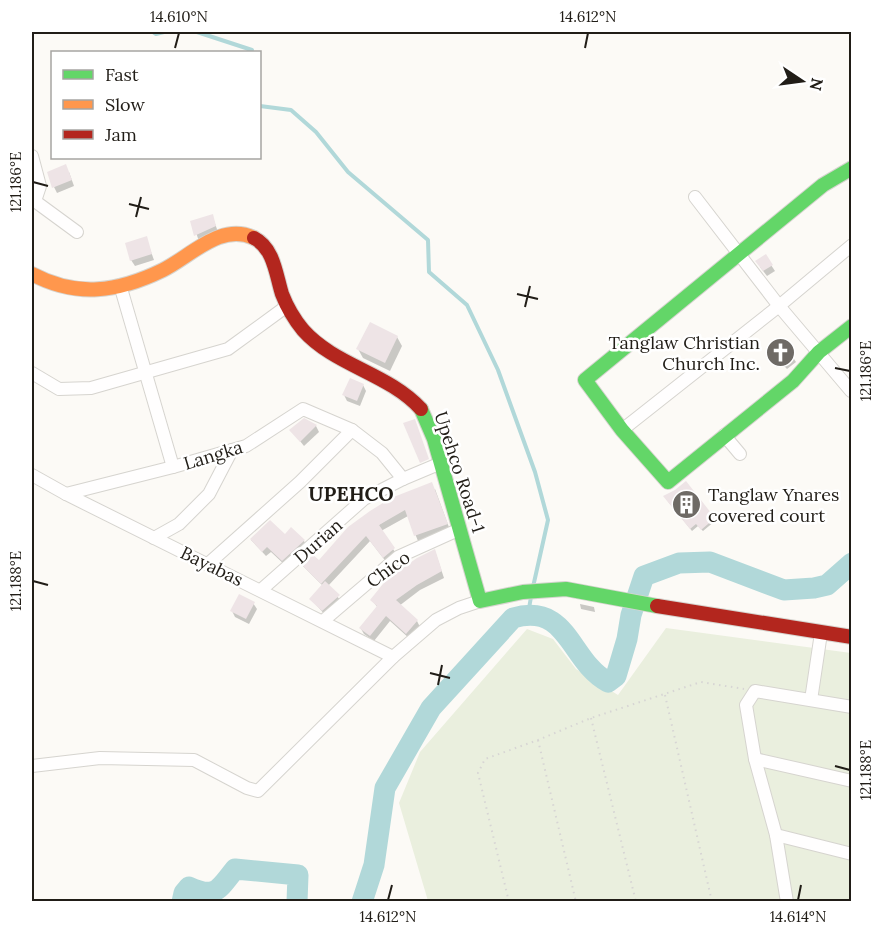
<svg xmlns="http://www.w3.org/2000/svg" width="883" height="933" viewBox="0 0 883 933" font-family="Lora,serif">
  <style>
    .green { fill: #eaefde }
    .shadow { fill: #0003 }
    .lines { fill: none; stroke-linecap: round; stroke-linejoin: round }
    .stream { stroke: #b1d8d9; stroke-width: 4 }
    .river { stroke: #b1d8d9; stroke-width: 21 }
    .building { fill: #eee4e6 }
    .street-casing { stroke: #d6d4cf; stroke-width: 14 }
    .fast-casing { stroke: #d6d4cf; stroke-width: 16 }
    .slow-casing { stroke: #d6d4cf; stroke-width: 16 }
    .jam-casing { stroke: #d6d4cf; stroke-width: 16 }
    .path { stroke: #d7d5d4; stroke-width: 2; stroke-dasharray: 1.5 4.5; stroke-linecap: butt }
    .street { stroke: #fffefe; stroke-width: 12 }
    .fast { stroke: #63d668; stroke-width: 14 }
    .slow { stroke: #ff974d; stroke-width: 14 }
    .jam { stroke: #b3261e; stroke-width: 14 }
    .ticks { fill: none; stroke: #211d17; stroke-width: 2 }
    .labels { text-anchor: middle; dominant-baseline: central; stroke-width: 5; stroke-linejoin: round; paint-order: stroke }
    .poi-label { font-size: 18px; fill: #211d17; stroke: #fff; text-anchor: end }
    .street-label { font-size: 18px; fill: #211d17; stroke: #fff }
    .neighbourhood-label { font-size: 20px; font-weight: bold; fill: #211d17; stroke: #fff }
    .neatline { fill: none; stroke: #211d17; stroke-width: 2 }
    .ticks-label { font-size: 15px; text-anchor: middle; fill: #211d17 }
  </style>
  <rect width="100%" height="100%" fill="#fcfaf6"/>
  <polygon class="green" points="666,628 851,653 851,901 428,901 399,803 420,752 527,629 553,639 576,669 618,695"/>
  <g class="shadow">
    <polygon points="69,172 74,186 57,193 54,187"/>
    <polygon points="212,215 218,232 199,241 192,222"/>
    <polygon points="146,238 154,260 135,266 131,260"/>
    <polygon points="765,256 775,271 767,276 760,267"/>
    <polygon points="397,337 402,346 390,371 363,358 358,349"/>
    <polygon points="774,355 792,356 796,362 787,369"/>
    <polygon points="363,385 366,391 360,406 347,401 344,395"/>
    <polygon points="304,420 316,426 319,432 304,446 291,430"/>
    <polygon points="435,489 450,530 418,541 408,516 381,531 397,555 387,563 370,541 328,586 342,602 326,616 311,599 323,586 303,566 319,563"/>
    <polygon points="666,499 714,519 715,521 703,531 698,526 692,531"/>
    <polygon points="285,536 304,541 307,547 286,566 271,552 266,556 251,540"/>
    <polygon points="435,551 444,578 420,590 399,606 417,621 420,627 410,639 390,621 374,641 364,634 361,629 378,608 372,600"/>
    <polygon points="253,603 257,609 249,624 235,617 232,611"/>
    <polygon points="580,604 594,607 595,612 581,609"/>
  </g>
  <g class="lines">
    <g class="stream">
      <polyline points="153,32 156,34 164,32"/>
      <polyline points="197,32 252,50 248,52"/>
      <polyline points="260,106 291,110 316,132 348,172 428,240 429,272 467,305 498,370 535,472 548,520 533,587"/>
      <polyline points="528,614 531,597"/>
    </g>
    <g class="river">
      <path d="M182,902l2,-9 5,-6c27,12 29,3 46,-18l63,6 -1,27"/>
      <path d="M362,902l12,-37 11,-77 46,-80 82,-90c56,-16 56,43 95,64l8,-6 11,-37 4,-24 13,-39 35,-13 31,-1 74,28 30,-2 13,-3 25,-22"/>
    </g>
  </g>
  <g class="building">
    <polygon points="66,164 72,180 52,188 47,172"/>
    <polygon points="213,214 216,226 194,236 190,221"/>
    <polygon points="147,236 152,254 130,261 125,243"/>
    <polygon points="766,254 773,265 763,271 755,261"/>
    <polygon points="370,322 398,336 385,363 356,349"/>
    <polygon points="779,340 794,355 783,365 769,349"/>
    <polygon points="350,378 364,384 357,401 342,395"/>
    <polygon points="304,418 317,425 300,442 289,430"/>
    <polygon points="415,419 429,459 420,463 403,423"/>
    <polygon points="686,481 715,518 701,530 696,524 690,529 663,496 675,490"/>
    <polygon points="432,482 448,524 414,536 405,510 379,525 395,548 383,558 366,536 321,584 302,565 313,555 319,560 348,527 370,511 391,498"/>
    <polygon points="270,520 285,534 291,527 305,540 282,561 267,547 262,552 250,539"/>
    <polygon points="435,549 442,571 417,585 396,600 418,620 406,634 386,616 370,636 359,628 377,606 370,600 387,579 417,558"/>
    <polygon points="325,581 340,595 322,611 309,599"/>
    <polygon points="239,594 255,602 246,619 230,611"/>
  </g>
  <g class="lines">
    <defs>
      <g id="street">
        <polyline points="32,156 40,186 35,201"/>
        <polyline points="695,197 779,306 851,391"/>
        <polyline points="32,199 77,232"/>
        <polyline points="120,285 173,467"/>
        <polyline points="32,373 59,389 91,388 228,349 287,306"/>
        <polyline points="622,430 779,306 852,245"/>
        <polyline points="724,435 740,454"/>
        <polyline points="32,475 66,494 393,657"/>
        <polyline points="66,494 173,467 246,446 303,409 352,430 382,453 403,479"/>
        <polyline points="154,538 179,524 209,494 232,450"/>
        <polyline points="208,564 300,482 352,430"/>
        <polyline points="261,590 364,499 403,479 441,463"/>
        <polyline points="323,621 398,557 460,529"/>
        <polyline points="811,700 821,633"/>
        <polyline points="755,759 852,781"/>
        <polyline points="32,766 100,758 194,760 247,788 258,791 393,657 436,620 459,608 480,601"/>
        <polyline points="776,835 852,854"/>
        <polyline points="787,902 776,835 755,759 746,705 755,691 852,707"/>
      </g>
      <g id="fast">
        <polyline points="852,168 823,185 585,380 622,430 668,482 793,381 819,352 852,326"/>
        <polyline points="421,409 434,439 480,601 523,592 566,589 657,606"/>
      </g>
      <path id="slow" d="M32,274c45,24 86,18 131,-4 28,-14 58,-48 91,-32"/>
      <g id="jam">
        <path d="M254,238c20,10 22,37 28,56 5,13 12,25 21,36 32,36 85,43 118,79"/>
        <polyline points="657,606 852,637"/>
      </g>
    </defs>
    <use href="#street" class="street-casing"/>
    <use href="#fast" class="fast-casing"/>
    <use href="#slow" class="slow-casing"/>
    <use href="#jam" class="jam-casing"/>
    <g class="path">
      <polyline points="665,695 712,902"/>
      <polyline points="591,718 636,902"/>
      <polyline points="538,740 576,902"/>
      <polyline points="509,902 478,773 485,759 538,740 591,718 701,682 744,689"/>
    </g>
    <use href="#street" class="street"/>
    <use href="#fast" class="fast"/>
    <use href="#slow" class="slow"/>
    <use href="#jam" class="jam"/>
  </g>
  <path class="ticks" d="M175,48l4,-15M585,48l3,-15M33,182l15,4M129,204l20,5M136,217l5,-20M517,294l21,5M525,307l5,-21M835,368l15,3M33,581l15,4M430,673l20,5M438,685l4,-20M835,766l15,4M388,900l4,-15M798,900l3,-15"/>
  <defs>
    <symbol id="church-disc" viewBox="-11 -11 22 22"><circle r="9.5" fill="#6e6a65" stroke="#fff"/><path d="M-1.2-6h2.4v3.5h3.3v2.4h-3.3V6h-2.4V-.1h-3.3v-2.4h3.3Z" fill="#fff"/></symbol>
    <symbol id="building-disc" viewBox="-11 -11 22 22"><circle r="9.5" fill="#6e6a65" stroke="#fff"/><path d="M-4-6H4V6H1V3H-1V6H-4ZM-2.5-4.3h1.7v1.8h-1.7ZM.8-4.3h1.7v1.8H.8ZM-2.5-1h1.7V.8h-1.7ZM.8-1h1.7V.8H.8Z" fill="#fff"/></symbol>
  </defs>
  <g fill-rule="evenodd">
    <use href="#church-disc" x="764" y="336" width="33" height="33"/>
    <use href="#building-disc" x="670" y="488" width="33" height="33"/>
  </g>
  <g class="labels">
    <g class="poi-label">
      <text x="760" y="342">Tanglaw Christian<tspan x="760" dy="21">Church Inc.</tspan></text>
      <text x="708" y="494" text-anchor="start">Tanglaw Ynares<tspan x="708" dy="21">covered court</tspan></text>
    </g>
    <g class="street-label">
      <text transform="translate(213 455) rotate(-17)">Langka</text>
      <text transform="translate(460 472) rotate(72)">Upehco Road-1</text>
      <text transform="translate(318 541) rotate(-41)">Durian</text>
      <text transform="translate(212 566) rotate(26)">Bayabas</text>
      <text transform="translate(388 569) rotate(-36)">Chico</text>
    </g>
    <g class="neighbourhood-label">
      <text x="351" y="493">UPEHCO</text>
    </g>
  </g>
  <rect width="883" height="933" fill="none" stroke="#ffffff" stroke-width="66"/>
  <rect x="51" y="51" width="210" height="108" fill="#ffffff" stroke="#a6a5a2" stroke-width="1.5"/>
  <rect x="63" y="70" width="30" height="9" fill="#63d668" stroke="#a6a5a2" stroke-width="1.5"/>
  <text x="105" y="81" font-size="18" fill="#211d17">Fast</text>
  <rect x="63" y="100" width="30" height="9" fill="#ff974d" stroke="#a6a5a2" stroke-width="1.5"/>
  <text x="105" y="111" font-size="18" fill="#211d17">Slow</text>
  <rect x="63" y="130" width="30" height="9" fill="#b3261e" stroke="#a6a5a2" stroke-width="1.5"/>
  <text x="105" y="141" font-size="18" fill="#211d17">Jam</text>
  <g transform="translate(802 81) rotate(103)" stroke="#ffffff" stroke-width="4.5" paint-order="stroke">
  <path d="M0-4.5L10 22L0 15L-10 22Z" fill="#211d17"/>
  <text y="-9" font-size="16" font-weight="bold" text-anchor="middle" fill="#211d17">N</text>
  </g>
  <rect x="33" y="33" width="817" height="867" class="neatline"/>
  <g class="ticks-label">
    <text x="179" y="22">14.610°N</text>
    <text x="588" y="22">14.612°N</text>
    <text transform="translate(16 182) rotate(-90)" y="5">121.186°E</text>
    <text transform="translate(866 371) rotate(-90)" y="5">121.186°E</text>
    <text transform="translate(16 581) rotate(-90)" y="5">121.188°E</text>
    <text transform="translate(866 770) rotate(-90)" y="5">121.188°E</text>
    <text x="388" y="922">14.612°N</text>
    <text x="798" y="922">14.614°N</text>
  </g>
</svg>
